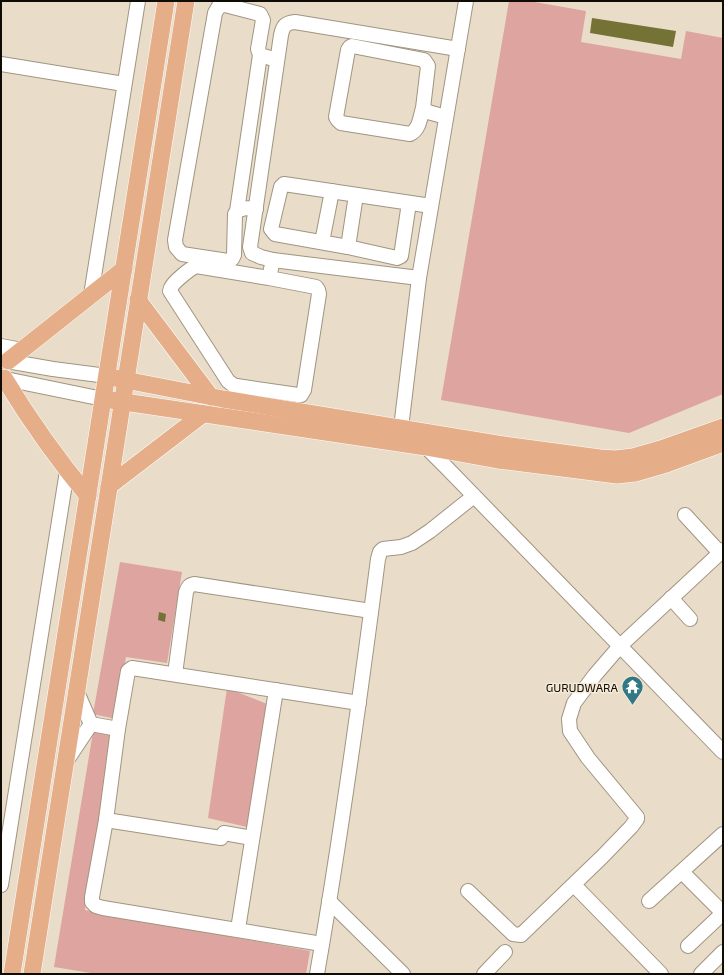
<svg xmlns="http://www.w3.org/2000/svg" width="724" height="975" viewBox="0 0 724 975" font-family="'Exo 2',sans-serif">
  <style>
    .green { fill: #dea49f }
    .building { fill: #757235 }
    .lines { fill: none; stroke-linecap: round; stroke-linejoin: round }
    .minor-casing { stroke: #a09582; stroke-width: 16 }
    .major-casing { stroke: #fff; stroke-width: 18 }
    .minor { stroke: #fff; stroke-width: 14 }
    .major { stroke: #e5ad88; stroke-width: 17 }
    .labels { text-anchor: middle; dominant-baseline: central; stroke-width: 3; stroke-linejoin: round; paint-order: stroke }
    .poi-label { font-size: 12px; fill: #0f0b05; stroke: #f6ead6; text-anchor: end }
  </style>
  <rect width="100%" height="100%" fill="#e9dcc9"/>
  <g class="green">
    <polygon points="509,1 529,1 586,11 581,42 681,59 686,31 723,38 723,394 629,433 441,400"/>
    <polygon points="120,562 182,572 167,663 126,657 116,719 93,714"/>
    <polygon points="227,688 267,704 247,827 208,818"/>
    <polygon points="93,732 112,735 85,910 310,951 306,974 97,974 54,967"/>
  </g>
  <g class="building">
    <polygon points="592,18 676,31 673,47 590,33"/>
    <polygon points="159,612 166,614 165,622 158,620"/>
  </g>
  <g class="lines">
    <defs>
      <g id="minor">
        <polyline points="466,1 419,278 401,428 426,447 447,468 723,752"/>
        <polyline points="1,64 124,84"/>
        <path d="M423,108c-3,9 -3,21 -13,26l-69,-11 -3,-3 -2,-3 12,-67 2,-3 2,-1 72,14 4,6 -5,42 5,4 18,5"/>
        <polyline points="409,203 401,256 397,258 348,247 275,234 271,229 281,187 284,184 431,206"/>
        <path d="M256,209c-9,-1 -16,-2 -21,5l-1,41 -2,4 -4,2 -46,-7 -6,-7 -1,-7 40,-227 4,-7 6,-1 35,9 3,6 -5,29 2,6 17,5"/>
        <polyline points="237,211 260,55"/>
        <polyline points="322,242 332,191"/>
        <polyline points="348,247 356,195"/>
        <path d="M269,278l-73,-12c-5,2 -23,16 -25,22 -1,1 0,2 -1,3l58,90 5,4 4,1 61,9h3l3,-5 15,-96 -1,-4 -2,-3 -47,-9 4,-18"/>
        <path d="M419,278l-146,-18 -12,-3 -9,-4 -2,-6 31,-212c2,-9 4,-12 14,-13l163,27"/>
        <polyline points="91,295 138,1"/>
        <polyline points="1,346 22,350"/>
        <polyline points="1,360 53,369 107,376"/>
        <polyline points="1,378 103,399"/>
        <polyline points="685,515 720,553"/>
        <polyline points="671,598 690,619"/>
        <path d="M175,674l11,-82c2,-5 3,-7 8,-8l177,27"/>
        <polyline points="77,692 91,724"/>
        <polyline points="91,724 118,729"/>
        <polyline points="67,760 91,724"/>
        <polyline points="106,820 221,838"/>
        <polyline points="224,833 252,838"/>
        <polyline points="682,872 723,913"/>
        <polyline points="1,885 67,471"/>
        <polyline points="574,885 661,974"/>
        <polyline points="468,891 513,934 521,935 602,857 631,827 637,819 637,817 588,758 570,731 569,719 574,703 595,675 620,646 723,550"/>
        <polyline points="329,901 403,974"/>
        <polyline points="649,901 723,834"/>
        <polyline points="238,929 276,690"/>
        <polyline points="322,944 103,908 96,906 92,902 92,897 106,820 118,729 128,671 132,668 359,703"/>
        <polyline points="688,946 723,913"/>
        <path d="M317,974c24,-138 43,-276 61,-415l2,-7 3,-3 18,-2 11,-4 18,-12 44,-35"/>
        <polyline points="484,974 505,952"/>
        <polyline points="701,974 723,952"/>
      </g>
      <g id="major">
        <polyline points="138,300 211,397"/>
        <polyline points="8,361 124,269"/>
        <path d="M4,378c25,41 53,81 84,118"/>
        <polyline points="115,378 223,399 497,444 600,458 615,459 633,457 661,449 723,427"/>
        <polyline points="111,400 426,447 498,460 617,475 635,473 666,464 723,443"/>
        <polyline points="109,486 203,414"/>
        <polyline points="12,974 166,1"/>
        <polyline points="32,974 186,1"/>
      </g>
    </defs>
    <use href="#minor" class="minor-casing"/>
    <use href="#major" class="major-casing"/>
    <use href="#minor" class="minor"/>
    <use href="#major" class="major"/>
  </g>
  <defs>
    <symbol id="temple-pin" viewBox="-11 -11 22 30"><path d="M0 17L-7.5 6A9.5 9.5 0 1 1 7.5 6Z" fill="#327786" stroke="#f6ead6"/><path d="M0-6L5-2H3V0L6.5 2.5H4V6H1.5V3h-3V6H-4V2.5H-6.5L-3 0V-2H-5Z" fill="#fff"/></symbol>
  </defs>
  <g fill-rule="evenodd">
    <use href="#temple-pin" x="620" y="674" width="25" height="34"/>
  </g>
  <g class="labels">
    <g class="poi-label">
      <text x="618" y="687">GURUDWARA</text>
    </g>
  </g>
  <rect width="724" height="975" fill="none" stroke="#0f0b05" stroke-width="4"/>
</svg>
